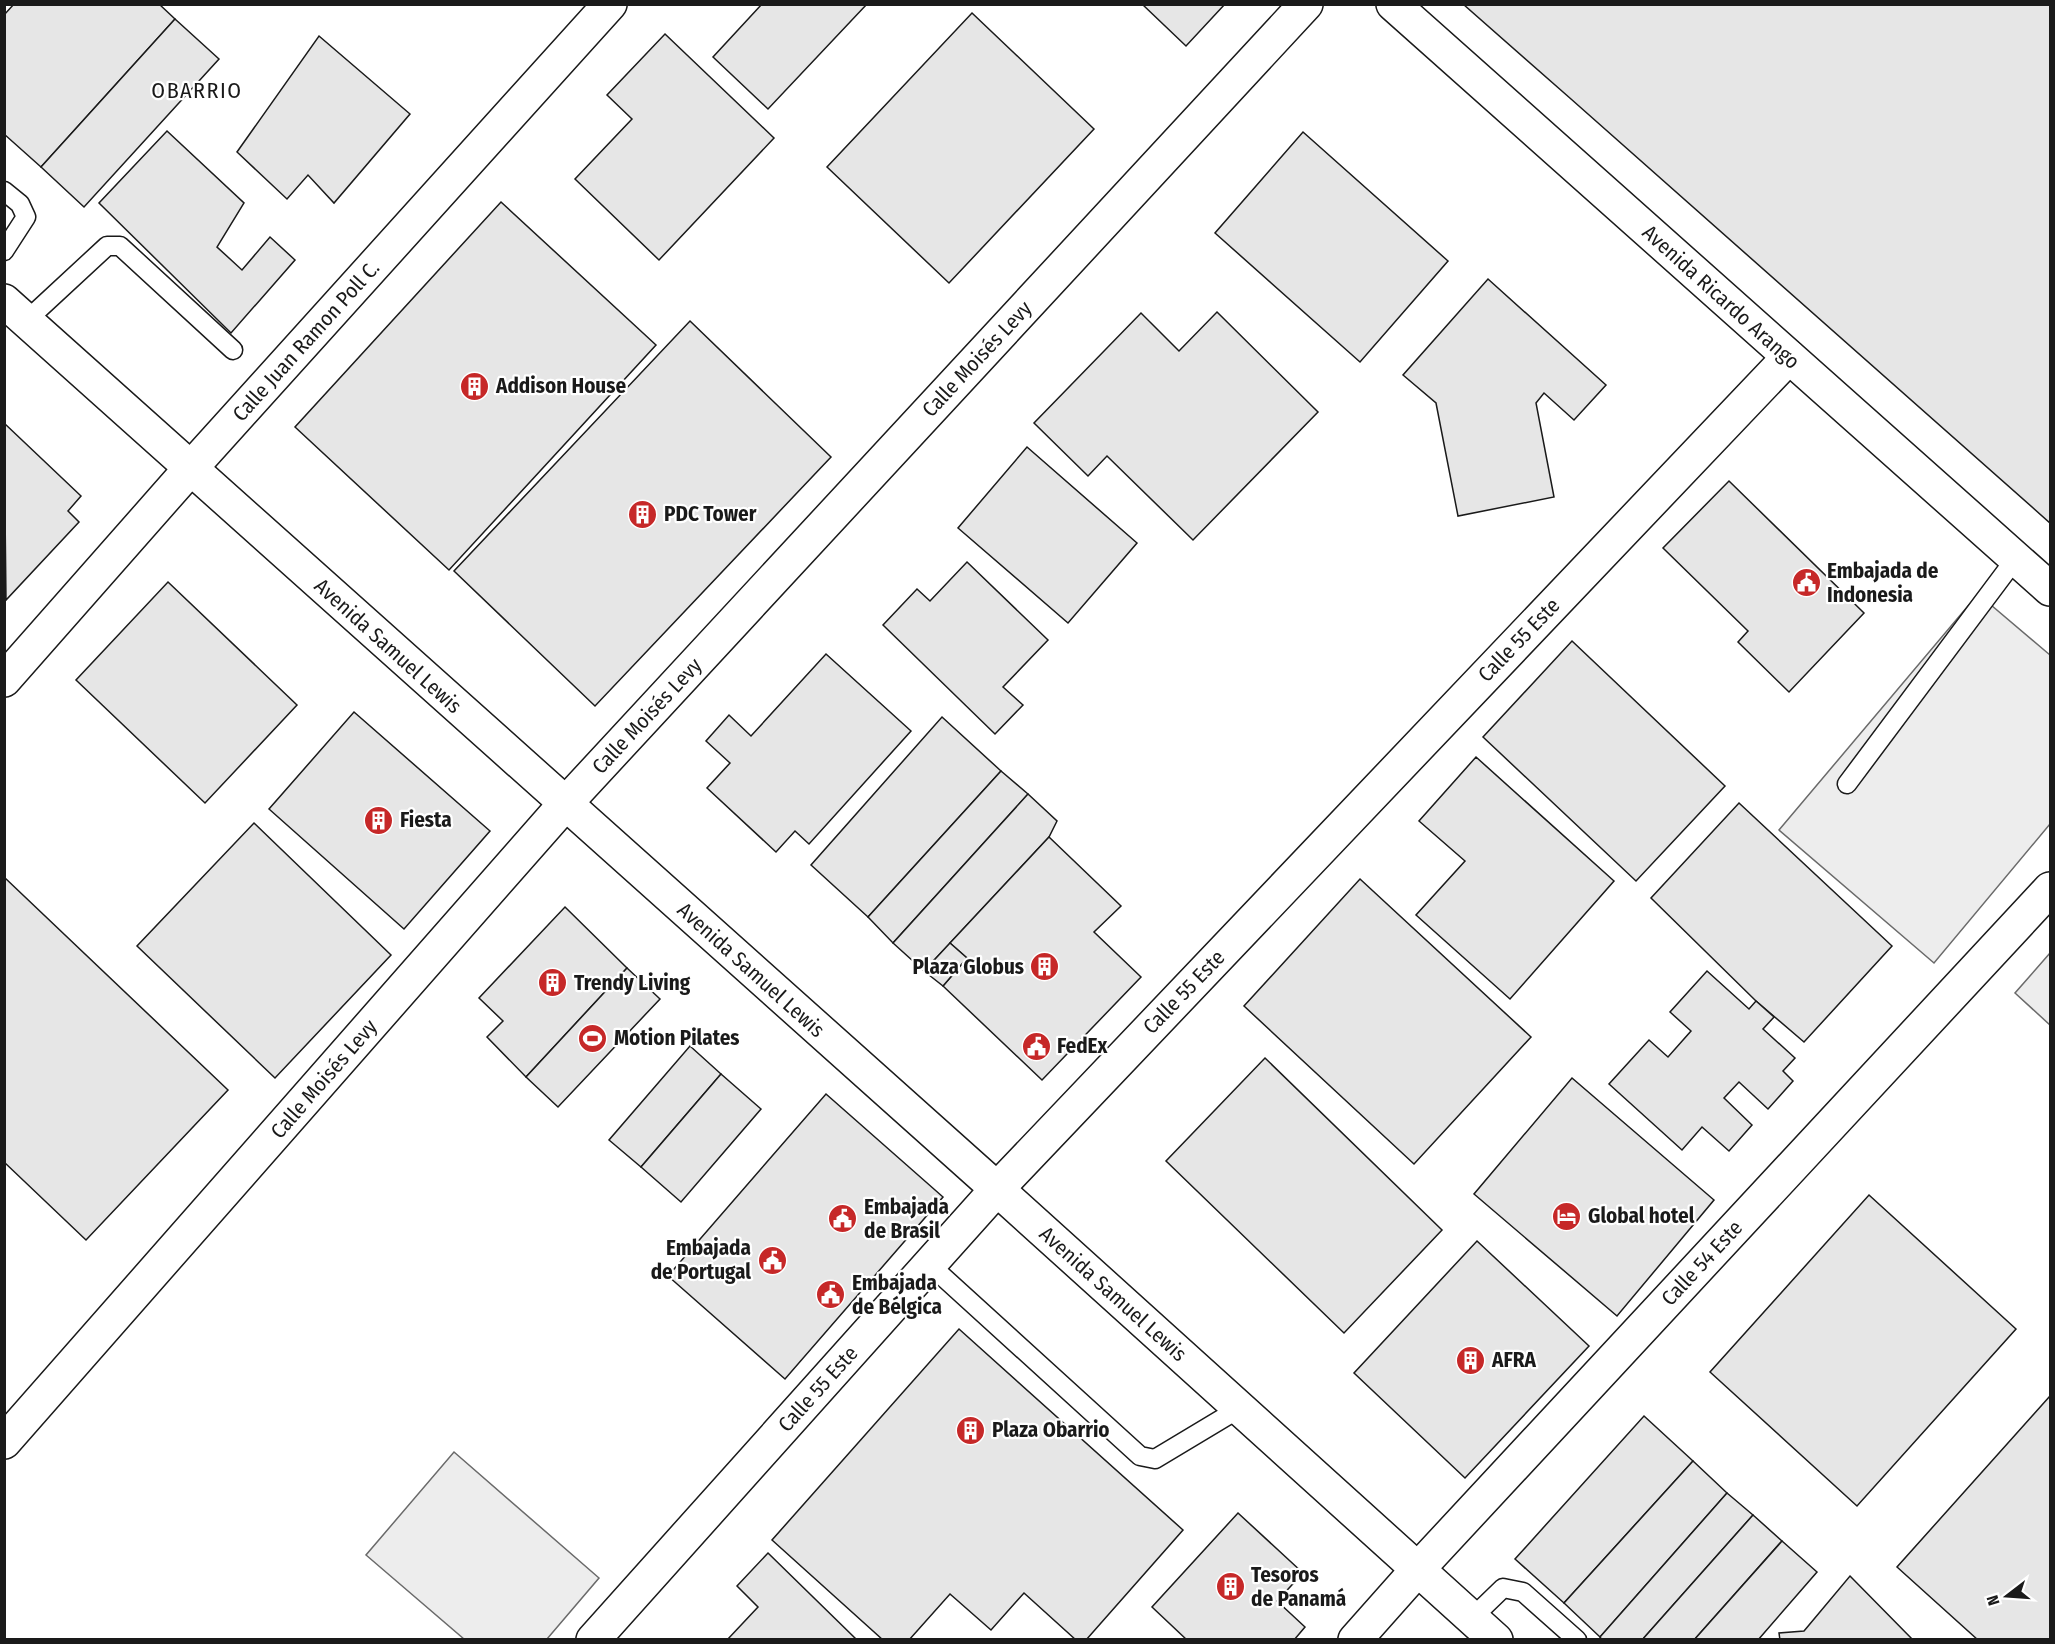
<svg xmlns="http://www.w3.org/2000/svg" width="2055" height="1644" viewBox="0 0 2055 1644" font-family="'Fira Sans Condensed',sans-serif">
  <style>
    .parking { fill: #ededed; stroke: #6a6a6a; stroke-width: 1.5 }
    .building { fill: #e6e6e6; stroke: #1a1a1a; stroke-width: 1.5 }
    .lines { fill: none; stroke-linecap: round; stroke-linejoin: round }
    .lane-casing { stroke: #1a1a1a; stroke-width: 21 }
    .street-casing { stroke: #1a1a1a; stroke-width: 36 }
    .lane { stroke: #fff; stroke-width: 18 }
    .street { stroke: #fff; stroke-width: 33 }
    .labels { text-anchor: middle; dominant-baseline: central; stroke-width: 4.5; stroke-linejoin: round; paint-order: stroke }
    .street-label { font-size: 21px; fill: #1a1a1a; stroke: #fff }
    .poi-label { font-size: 21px; font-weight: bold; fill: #1a1a1a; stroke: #fff; text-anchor: start }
    .neighbourhood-label { font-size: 22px; letter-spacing: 1.5px; fill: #1a1a1a; stroke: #fff }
  </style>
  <rect width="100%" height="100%" fill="#fff"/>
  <g class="parking">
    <polygon points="1978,594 2050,655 2050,824 1934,963 1779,830"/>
    <polygon points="2050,953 2050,1025 2015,993"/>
    <polygon points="454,1452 599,1578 547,1639 464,1639 366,1555"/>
  </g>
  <g class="building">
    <polygon points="14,4 159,4 175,19 41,167 4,134 4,15"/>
    <polygon points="762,4 867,4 768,109 713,57"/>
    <polygon points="1142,4 1225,4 1186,46"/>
    <polygon points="1463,4 2050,4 2050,523 1571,99"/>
    <polygon points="972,13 1094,129 949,283 827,167"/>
    <polygon points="175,19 219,59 84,207 41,167"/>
    <polygon points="665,34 774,138 659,260 575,179 632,119 607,95"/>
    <polygon points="319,36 410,114 334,203 308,175 287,199 237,152"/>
    <polygon points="167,131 244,203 217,247 242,270 270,237 295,260 231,333 99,203"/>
    <polygon points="1303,132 1448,261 1360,362 1215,233"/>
    <polygon points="501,202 656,345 449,570 295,427"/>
    <polygon points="1488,279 1606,385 1574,420 1544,393 1536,403 1554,497 1458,516 1436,403 1403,375"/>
    <polygon points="1217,312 1318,412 1193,540 1107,456 1088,476 1034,423 1141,313 1179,351"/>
    <polygon points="690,321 831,457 595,706 454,571"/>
    <polygon points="4,423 81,496 68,511 79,522 6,600"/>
    <polygon points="1027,447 1137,543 1068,623 958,528"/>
    <polygon points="1729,481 1864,613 1789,692 1738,642 1748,631 1663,548"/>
    <polygon points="967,562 1048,640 1003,687 1023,705 995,734 883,625 917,589 930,601"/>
    <polygon points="168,582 297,705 205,803 76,680"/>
    <polygon points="1572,641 1725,786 1636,881 1483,737"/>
    <polygon points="826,654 911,731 809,844 795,831 776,852 707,788 730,763 706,741 729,715 751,736"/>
    <polygon points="354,712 490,831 404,929 269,809"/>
    <polygon points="942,717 1001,771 868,917 811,865"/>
    <polygon points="1476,757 1614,881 1510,999 1416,915 1465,861 1419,821"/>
    <polygon points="1001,771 1028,794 893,943 868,917"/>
    <polygon points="1028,794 1057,821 1049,837 924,971 893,943"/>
    <polygon points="1739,803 1892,946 1804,1042 1756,1001 1651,898"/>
    <polygon points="254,823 391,955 275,1078 137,946"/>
    <polygon points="1049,837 1121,906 1094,932 1141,977 1042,1080 943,986 967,958 950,943"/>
    <polygon points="4,877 228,1090 86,1240 4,1162"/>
    <polygon points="1360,879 1531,1037 1414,1164 1244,1006"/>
    <polygon points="565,907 627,968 526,1077 487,1037 503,1021 479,998"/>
    <polygon points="950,943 967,958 943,986 924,971"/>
    <polygon points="627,968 660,999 558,1107 526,1077"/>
    <polygon points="1707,971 1749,1009 1756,1001 1774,1017 1763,1029 1795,1058 1783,1071 1793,1081 1768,1109 1739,1082 1724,1098 1752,1125 1729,1151 1702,1127 1682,1150 1609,1084 1649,1040 1668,1057 1691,1031 1670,1012"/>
    <polygon points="690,1046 721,1074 641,1167 609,1140"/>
    <polygon points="1265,1058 1442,1230 1344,1333 1166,1161"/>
    <polygon points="721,1074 761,1109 681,1202 641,1167"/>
    <polygon points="1572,1078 1714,1200 1617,1316 1474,1194"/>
    <polygon points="826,1094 943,1197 785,1379 668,1276"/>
    <polygon points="1869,1195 2016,1329 1857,1506 1710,1372"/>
    <polygon points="1477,1241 1589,1346 1465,1478 1354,1373"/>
    <polygon points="959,1329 1183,1530 1086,1640 1076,1640 1024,1593 991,1630 950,1594 909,1640 883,1640 772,1540"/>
    <polygon points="2050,1396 2050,1640 1978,1640 1897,1567"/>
    <polygon points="1644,1416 1693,1461 1564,1603 1515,1559"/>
    <polygon points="1693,1461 1727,1493 1600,1637 1564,1603"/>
    <polygon points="1727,1493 1753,1515 1642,1640 1602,1640 1600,1637"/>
    <polygon points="1238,1513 1303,1573 1277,1601 1305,1627 1294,1640 1187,1640 1152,1607"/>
    <polygon points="1753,1515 1782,1541 1694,1640 1642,1640"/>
    <polygon points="1782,1541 1817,1572 1758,1640 1694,1640"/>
    <polygon points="768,1553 857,1640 727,1640 758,1607 737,1586"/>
    <polygon points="1850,1576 1913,1640 1780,1640 1779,1633 1804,1631"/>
  </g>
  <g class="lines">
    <defs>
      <g id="lane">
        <polyline points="4,191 20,204 26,217 4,251"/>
        <polyline points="26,321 107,246 120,246 233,350"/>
        <polyline points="1847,784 2016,558"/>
        <polyline points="929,1264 1140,1456 1155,1459 1240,1408"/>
        <polyline points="1472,1618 1503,1588 1523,1592 1577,1640"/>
      </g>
      <g id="street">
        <polyline points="1393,4 2050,589"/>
        <polyline points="4,301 997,1189 1496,1640"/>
        <polyline points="4,680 190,469 610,4"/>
        <polyline points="4,1442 565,804 1306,4"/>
        <polyline points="593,1640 997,1189 1789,357"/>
        <polyline points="1355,1640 1418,1569 2050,889"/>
      </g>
    </defs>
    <use href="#lane" class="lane-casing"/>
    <use href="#street" class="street-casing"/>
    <use href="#lane" class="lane"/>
    <use href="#street" class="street"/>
  </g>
  <defs>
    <symbol id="building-disc" viewBox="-11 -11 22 22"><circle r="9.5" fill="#c62828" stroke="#fff"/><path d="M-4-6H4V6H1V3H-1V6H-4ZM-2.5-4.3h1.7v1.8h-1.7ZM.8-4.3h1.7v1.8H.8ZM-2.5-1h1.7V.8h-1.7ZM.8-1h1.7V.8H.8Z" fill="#fff"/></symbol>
    <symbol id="civic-disc" viewBox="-11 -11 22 22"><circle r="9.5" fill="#c62828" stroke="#fff"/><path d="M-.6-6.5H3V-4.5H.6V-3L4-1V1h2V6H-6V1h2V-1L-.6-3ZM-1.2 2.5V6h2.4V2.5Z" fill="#fff"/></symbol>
    <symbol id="stadium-disc" viewBox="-11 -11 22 22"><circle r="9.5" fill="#c62828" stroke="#fff"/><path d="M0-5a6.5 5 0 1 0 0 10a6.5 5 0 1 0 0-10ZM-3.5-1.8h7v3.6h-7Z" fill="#fff"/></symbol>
    <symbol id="hotel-disc" viewBox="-11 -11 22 22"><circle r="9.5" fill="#c62828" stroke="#fff"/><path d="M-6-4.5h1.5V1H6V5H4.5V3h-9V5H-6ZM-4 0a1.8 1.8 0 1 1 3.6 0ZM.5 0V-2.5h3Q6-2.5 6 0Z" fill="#fff"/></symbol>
  </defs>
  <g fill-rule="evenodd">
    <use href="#building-disc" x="458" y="370" width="33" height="33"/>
    <use href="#building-disc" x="626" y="498" width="33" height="33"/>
    <use href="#civic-disc" x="1790" y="566" width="33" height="33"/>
    <use href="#building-disc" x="362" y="804" width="33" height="33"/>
    <use href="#building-disc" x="1028" y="950" width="33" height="33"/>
    <use href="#building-disc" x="536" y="966" width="33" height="33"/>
    <use href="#stadium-disc" x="576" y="1022" width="33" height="33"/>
    <use href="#civic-disc" x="1020" y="1030" width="33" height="33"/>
    <use href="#hotel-disc" x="1550" y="1200" width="33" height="33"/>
    <use href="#civic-disc" x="826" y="1202" width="33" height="33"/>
    <use href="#civic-disc" x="756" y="1244" width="33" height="33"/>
    <use href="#civic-disc" x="814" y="1278" width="33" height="33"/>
    <use href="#building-disc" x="1454" y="1344" width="33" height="33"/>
    <use href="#building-disc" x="954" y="1414" width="33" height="33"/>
    <use href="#building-disc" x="1214" y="1570" width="33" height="33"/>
  </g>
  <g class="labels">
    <g class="street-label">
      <text transform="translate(1721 297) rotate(42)">Avenida Ricardo Arango</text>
      <text transform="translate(306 341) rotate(-48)">Calle Juan Ramon Poll C.</text>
      <text transform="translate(977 359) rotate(-47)">Calle Moisés Levy</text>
      <text transform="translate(1519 640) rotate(-46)">Calle 55 Este</text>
      <text transform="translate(388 646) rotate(42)">Avenida Samuel Lewis</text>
      <text transform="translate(647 716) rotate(-47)">Calle Moisés Levy</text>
      <text transform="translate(751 970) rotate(42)">Avenida Samuel Lewis</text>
      <text transform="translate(1184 992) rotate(-46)">Calle 55 Este</text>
      <text transform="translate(324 1079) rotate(-49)">Calle Moisés Levy</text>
      <text transform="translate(1702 1263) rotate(-47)">Calle 54 Este</text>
      <text transform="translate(1113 1294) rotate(42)">Avenida Samuel Lewis</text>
      <text transform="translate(818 1389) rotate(-48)">Calle 55 Este</text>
    </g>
    <g class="poi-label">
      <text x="496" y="386">Addison House</text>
      <text x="664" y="514">PDC Tower</text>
      <text x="1827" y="571">Embajada de<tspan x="1827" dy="24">Indonesia</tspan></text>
      <text x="400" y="820">Fiesta</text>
      <text x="1024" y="967" text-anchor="end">Plaza Globus</text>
      <text x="574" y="983">Trendy Living</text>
      <text x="614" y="1038">Motion Pilates</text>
      <text x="1057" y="1046">FedEx</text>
      <text x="864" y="1207">Embajada<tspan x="864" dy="24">de Brasil</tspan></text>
      <text x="1588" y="1216">Global hotel</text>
      <text x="751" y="1248" text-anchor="end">Embajada<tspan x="751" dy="24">de Portugal</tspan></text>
      <text x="852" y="1283">Embajada<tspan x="852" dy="24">de Bélgica</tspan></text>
      <text x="1492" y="1360">AFRA</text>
      <text x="992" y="1430">Plaza Obarrio</text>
      <text x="1251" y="1575">Tesoros<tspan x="1251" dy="24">de Panamá</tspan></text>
    </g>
    <g class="neighbourhood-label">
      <text x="197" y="90">OBARRIO</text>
    </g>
  </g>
  <rect width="2055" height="1644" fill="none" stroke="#1a1a1a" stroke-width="12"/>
  <g transform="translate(2007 1596) rotate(253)" stroke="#ffffff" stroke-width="4.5" paint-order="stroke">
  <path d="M0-4.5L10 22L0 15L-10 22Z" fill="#1a1a1a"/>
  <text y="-9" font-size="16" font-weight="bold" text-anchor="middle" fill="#1a1a1a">N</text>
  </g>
</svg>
